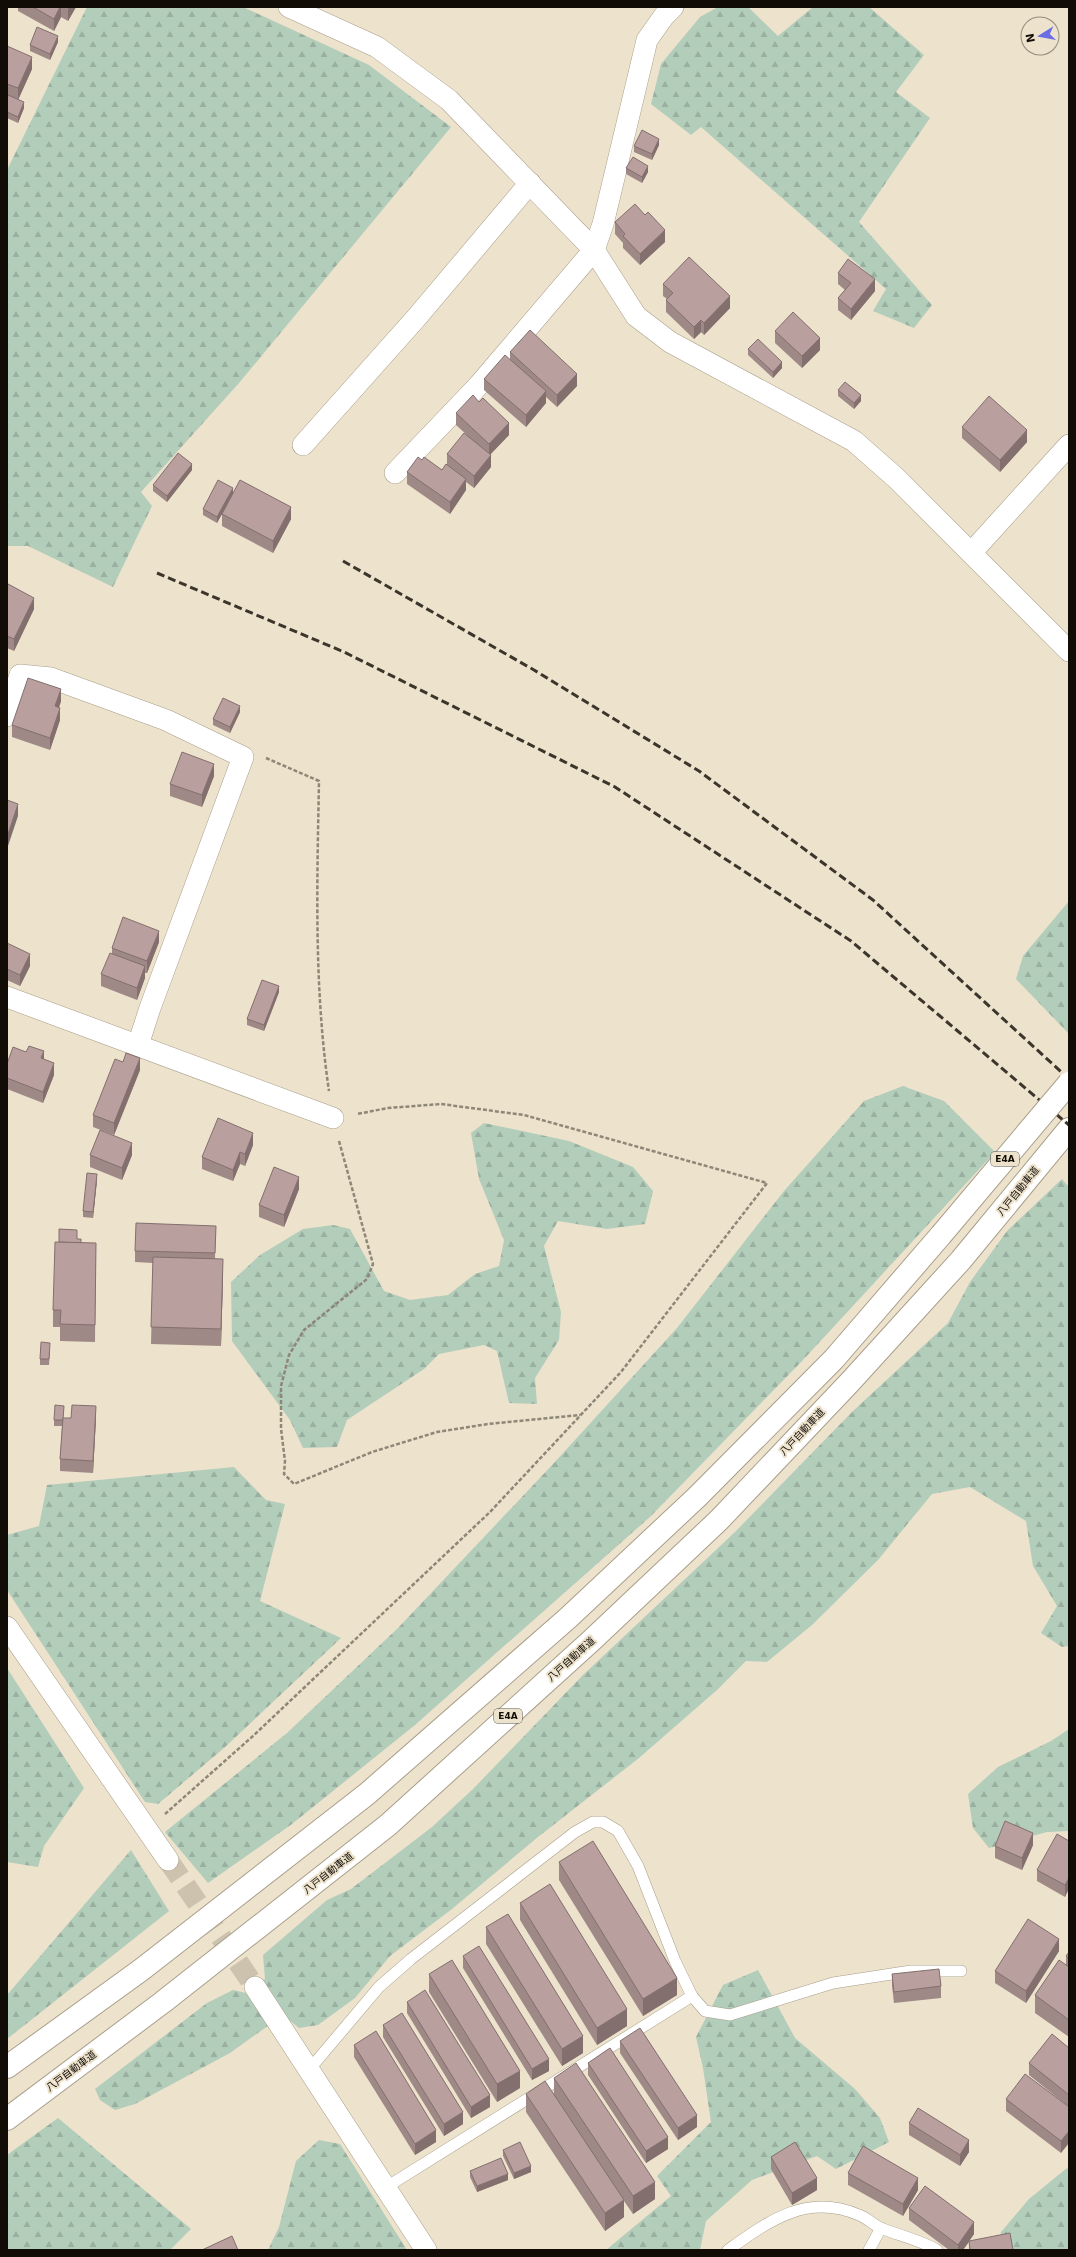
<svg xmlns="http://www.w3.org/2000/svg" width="1076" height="2257" viewBox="0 0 1076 2257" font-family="'DejaVu Sans','Noto Sans JP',sans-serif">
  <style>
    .forest { fill: url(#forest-firs) }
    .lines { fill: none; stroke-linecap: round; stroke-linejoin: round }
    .minor-tunnel { stroke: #ccc2ae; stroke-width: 21; stroke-dasharray: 21 10; stroke-linecap: butt }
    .service-casing { stroke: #a89e8a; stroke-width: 12 }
    .minor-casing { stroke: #a89e8a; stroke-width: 22 }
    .motorway-casing { stroke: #a89e8a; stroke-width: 24 }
    .path { stroke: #8e8677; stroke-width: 2.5; stroke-dasharray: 4 2; stroke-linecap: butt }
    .service { stroke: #fff; stroke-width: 11 }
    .minor { stroke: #fff; stroke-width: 21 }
    .motorway { stroke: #fff; stroke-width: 22 }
    .rail { stroke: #3b352b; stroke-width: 3; stroke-dasharray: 8 4; stroke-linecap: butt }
    .motorway-bridge-casing { stroke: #a89e8a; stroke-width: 24; stroke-linecap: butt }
    .motorway-bridge { stroke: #fff; stroke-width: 22 }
    .wall { fill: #9f8987 }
    .shaded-wall { fill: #826f6e }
    .building { fill: #b99f9d; stroke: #826f6e }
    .labels { text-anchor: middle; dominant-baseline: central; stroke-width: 4; stroke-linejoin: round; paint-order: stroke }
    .shield { fill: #ede2cc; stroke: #534d41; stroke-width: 1 }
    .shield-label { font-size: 9px; font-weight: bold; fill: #110d06 }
    .street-label { font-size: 10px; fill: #110d06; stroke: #ede2cc }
  </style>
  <defs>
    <pattern id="forest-firs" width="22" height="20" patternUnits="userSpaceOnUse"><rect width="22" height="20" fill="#b3cdbb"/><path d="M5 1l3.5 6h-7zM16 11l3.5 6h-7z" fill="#99af9f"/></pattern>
  </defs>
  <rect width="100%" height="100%" fill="#ede2cc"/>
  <g class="forest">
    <polygon points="87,7 243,7 369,65 451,127 239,383 141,492 152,506 113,587 28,546 7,546 7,170"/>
    <polygon points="718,7 748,7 778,36 813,7 869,7 924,55 896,92 930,118 859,222 932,305 914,328 873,311 886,289 701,127 691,135 651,104 661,64 700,17"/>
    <polygon points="1069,901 1069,1034 1016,979 1023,956"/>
    <polygon points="903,1086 944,1101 995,1152 803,1360 651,1516 415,1725 292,1824 208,1883 165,1832 287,1733 398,1628 554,1463 677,1328 784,1191 864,1101"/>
    <polygon points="484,1123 569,1141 633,1167 653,1191 645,1224 607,1229 558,1221 544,1246 561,1312 559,1340 535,1378 537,1404 509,1403 497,1351 484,1345 439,1354 424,1369 347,1420 337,1447 303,1448 290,1420 232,1341 231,1282 260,1255 303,1229 333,1225 350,1229 384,1291 410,1300 448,1295 475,1274 499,1266 504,1240 479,1179 471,1133"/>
    <polygon points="1062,1179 1069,1187 1069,1646 1062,1647 1041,1633 1057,1606 1033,1566 1026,1521 970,1487 932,1494 878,1560 812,1625 767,1662 746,1661 717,1690 639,1758 538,1837 452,1909 390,1956 355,1998 318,2025 299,2028 283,2015 230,2053 135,2104 115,2110 100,2100 95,2089 207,2003 233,1990 246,1993 265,1979 263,1955 327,1900 351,1889 432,1827 473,1789 583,1675 735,1532 853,1411 948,1323 970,1282 1007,1231"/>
    <polygon points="234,1467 266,1500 285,1504 260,1601 341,1638 224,1748 158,1804 145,1802 7,1590 7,1535 39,1526 47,1485"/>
    <polygon points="7,1668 84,1788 44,1846 38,1867 7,1862"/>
    <polygon points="1069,1729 1069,1831 1047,1832 989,1848 973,1828 968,1794 998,1767 1051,1741"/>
    <polygon points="131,1850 169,1911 7,2039 7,1995"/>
    <polygon points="758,1970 795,2038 855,2089 880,2118 889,2142 836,2169 817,2156 752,2180 706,2221 700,2250 606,2250 671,2196 657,2176 711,2122 703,2068 696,2037 723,1985"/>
    <polygon points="58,2118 191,2229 170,2250 7,2250 7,2155"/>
    <polygon points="319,2140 340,2144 407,2250 268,2250 279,2227 296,2161"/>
    <polygon points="1067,2168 1069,2170 1069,2250 1000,2250 1001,2232 1029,2199"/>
  </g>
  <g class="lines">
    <polyline class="minor-tunnel" points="168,1860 255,1987"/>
    <defs>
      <g id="service">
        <polyline points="309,2070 379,1987 411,1959 575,1832 593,1822 603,1822 618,1831 638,1866 675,1961 692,1996 705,2011 730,2015 833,1983 911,1971 961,1971"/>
        <polyline points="385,2188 692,1996"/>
        <path d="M728,2250c42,-30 79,-57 131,-35 9,3 15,11 24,14 18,7 37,11 54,21"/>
        <polyline points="869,2250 881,2228"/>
      </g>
      <g id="minor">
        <polyline points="289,7 377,47 449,100 594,250 636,316 670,342 854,441 896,478 1069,651"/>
        <polyline points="303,445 417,317 530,183"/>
        <polyline points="395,473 479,385 594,250 603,224 647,40 664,16 673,7"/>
        <polyline points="971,553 1069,445"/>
        <polyline points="7,716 20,675 51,678 166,720 243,757 150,1008 138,1045"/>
        <polyline points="7,997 333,1118"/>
        <polyline points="7,1627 168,1860"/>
        <polyline points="255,1987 426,2250"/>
      </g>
      <g id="motorway">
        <polyline points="7,2067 141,1970 367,1794 568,1618 697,1497 834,1359 941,1235"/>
        <polyline points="7,2119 163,2002 388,1825 592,1640 719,1520 850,1382 961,1260 1069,1129"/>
      </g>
    </defs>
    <use href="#service" class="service-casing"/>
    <use href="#minor" class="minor-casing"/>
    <use href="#motorway" class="motorway-casing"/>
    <g class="path">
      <path d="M266,758l53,23c-2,104 -5,208 10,310"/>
      <polyline points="339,1141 373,1264 367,1279 304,1330 289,1355 281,1386 281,1429 285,1461 284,1474 294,1484 372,1452 437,1432 488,1424 580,1415"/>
      <polyline points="165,1814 253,1736 490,1512 621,1372 767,1183 524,1115 441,1104 388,1108 357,1114"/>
    </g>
    <use href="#service" class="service"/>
    <use href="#minor" class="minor"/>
    <use href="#motorway" class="motorway"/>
    <g class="rail">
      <polyline points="343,561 534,670 699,771 873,900 1069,1079"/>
      <polyline points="157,573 344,652 615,787 851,941 1069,1125"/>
    </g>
    <defs>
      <polyline id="motorway-bridge" points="941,1235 1069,1083"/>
    </defs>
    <use href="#motorway-bridge" class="motorway-bridge-casing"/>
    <use href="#motorway-bridge" class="motorway-bridge"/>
  </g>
  <g class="wall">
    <polygon points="18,7 76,7 68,21 61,17 54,31 18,11"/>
    <polygon points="58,42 50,60 30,51 30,45"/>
    <polygon points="7,46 32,69 18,100 24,108 18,123 7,118 7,99 8,96 7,95"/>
    <polygon points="659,145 652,160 634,152 634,146"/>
    <polygon points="626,168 648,172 642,183 626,174"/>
    <polygon points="615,222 665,242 640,265 623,248 623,243 615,234"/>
    <polygon points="838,273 875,291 851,320 838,310 838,298 845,290 838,284"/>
    <polygon points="663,284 730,308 704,335 701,332 694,339 666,312 666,300 667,299 663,296"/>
    <polygon points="775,331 820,350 802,368 775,343"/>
    <polygon points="748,349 782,368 773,378 748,355"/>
    <polygon points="510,352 577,386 557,407 546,397 546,403 526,427 484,390 484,379 510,360"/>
    <polygon points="838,390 861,401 854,409 838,396"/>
    <polygon points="456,413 509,435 490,454 491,467 474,488 466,482 466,490 450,514 407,484 407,472 422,460 442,470 447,465 447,454 467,435 456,425"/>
    <polygon points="962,427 1027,442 1000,472 962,438"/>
    <polygon points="192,470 167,502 153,491 153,485"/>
    <polygon points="233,494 217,523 203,515 203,509"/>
    <polygon points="222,514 291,519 273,553 222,526"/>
    <polygon points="7,586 34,609 14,651 7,648"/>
    <polygon points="61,701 59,708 60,720 50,750 12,737 12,725"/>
    <polygon points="240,712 230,733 213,725 213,719"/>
    <polygon points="214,776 202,807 170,796 170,784"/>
    <polygon points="159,942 147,973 145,973 145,978 137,1000 101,986 101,974 112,953 112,948"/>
    <polygon points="7,943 30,966 20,986 7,980"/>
    <polygon points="279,992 264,1031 247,1025 247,1019"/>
    <polygon points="7,1064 54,1075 43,1103 7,1089"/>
    <polygon points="140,1070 114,1135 93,1127 93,1115"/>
    <polygon points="253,1145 245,1166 240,1164 233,1181 202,1169 202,1157"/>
    <polygon points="90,1155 132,1155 122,1180 90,1167"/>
    <polygon points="97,1180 93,1218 83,1217 83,1211"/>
    <polygon points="299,1189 284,1227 259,1217 259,1205"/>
    <polygon points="216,1226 215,1259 223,1276 221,1346 151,1344 153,1263 135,1262 135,1251"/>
    <polygon points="77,1239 81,1243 96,1243 95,1342 60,1341 60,1327 53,1327 53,1310 59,1242"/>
    <polygon points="50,1349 49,1365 40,1365 40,1359"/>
    <polygon points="64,1418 96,1418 93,1473 60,1471 60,1459 62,1426 54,1426 54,1420"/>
    <polygon points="1069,1841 1065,1897 1037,1881 1037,1870"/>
    <polygon points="1033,1845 1022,1870 995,1858 995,1846"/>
    <polygon points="559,1862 677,1995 643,2016 559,1880"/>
    <polygon points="520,1903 627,2026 597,2045 520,1920"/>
    <polygon points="486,1927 583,2053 562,2066 486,1944"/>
    <polygon points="1059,1951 1026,2003 995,1983 995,1971"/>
    <polygon points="1069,1952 1069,2037 1035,2013 1035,1995 1066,1965 1066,1956"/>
    <polygon points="463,1956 549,2071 532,2080 463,1968"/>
    <polygon points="429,1974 520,2088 497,2102 429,1992"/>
    <polygon points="892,1974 941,1986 941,1998 894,2003 892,1986"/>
    <polygon points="407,2002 490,2107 471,2118 407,2013"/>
    <polygon points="383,2025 463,2124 444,2136 383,2037"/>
    <polygon points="620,2041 697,2127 678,2140 620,2053"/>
    <polygon points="354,2045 436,2142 415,2155 354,2057"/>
    <polygon points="1069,2048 1069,2107 1029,2075 1029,2063"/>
    <polygon points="588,2063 668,2149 646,2163 588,2075"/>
    <polygon points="554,2078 655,2199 633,2214 624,2201 624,2217 605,2231 526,2112 526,2094 554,2095"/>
    <polygon points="1006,2099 1069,2107 1061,2153 1006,2111"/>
    <polygon points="909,2123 969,2152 960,2166 909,2135"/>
    <polygon points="503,2150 531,2172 514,2179 503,2156"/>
    <polygon points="771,2157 817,2190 792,2205 771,2169"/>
    <polygon points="470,2171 508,2180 477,2192 470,2177"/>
    <polygon points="848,2173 918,2190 903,2216 848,2185"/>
    <polygon points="909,2208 974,2234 969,2241 1013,2250 969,2250 969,2242 963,2250 949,2250 909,2220"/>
  </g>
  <g class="shaded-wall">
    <polygon points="60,7 61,7 61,17 54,31 54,19"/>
    <polygon points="69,7 76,7 68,21 68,9"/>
    <polygon points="58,36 58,42 50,60 50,54"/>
    <polygon points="32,57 32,69 18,100 18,88"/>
    <polygon points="24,102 24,108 18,123 18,117"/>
    <polygon points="659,139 659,145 652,160 652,154"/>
    <polygon points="648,166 648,172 642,183 642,177"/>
    <polygon points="665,230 665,242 640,265 640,254"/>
    <polygon points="875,279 875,291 851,320 851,309"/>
    <polygon points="730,296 730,308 704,335 704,323"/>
    <polygon points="701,320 701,332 694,339 694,327"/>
    <polygon points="820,338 820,350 802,368 802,356"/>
    <polygon points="782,362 782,368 773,378 773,372"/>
    <polygon points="577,374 577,386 557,407 557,395"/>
    <polygon points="546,391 546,403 526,427 526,415"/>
    <polygon points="861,395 861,401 854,409 854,403"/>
    <polygon points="509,423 509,435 489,456 489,444"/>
    <polygon points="1027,430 1027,442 1000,472 1000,460"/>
    <polygon points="491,455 491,467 474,488 474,476"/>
    <polygon points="192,464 192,470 167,502 167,496"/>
    <polygon points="466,479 466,490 450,514 450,502"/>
    <polygon points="233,488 233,494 217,523 217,517"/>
    <polygon points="291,507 291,519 273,553 273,541"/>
    <polygon points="34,598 34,609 14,651 14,639"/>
    <polygon points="61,689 61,701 55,718 55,706"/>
    <polygon points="240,706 240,712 230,733 230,727"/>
    <polygon points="60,708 60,720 50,750 50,738"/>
    <polygon points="214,764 214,776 202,807 202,795"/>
    <polygon points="18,804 18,816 7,849 7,837"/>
    <polygon points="159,931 159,942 147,973 147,961"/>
    <polygon points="30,954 30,966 20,986 20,975"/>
    <polygon points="145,966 145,978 137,1000 137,988"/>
    <polygon points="279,986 279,992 264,1031 264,1025"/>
    <polygon points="44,1051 44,1063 41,1058"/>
    <polygon points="140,1058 140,1070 114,1135 114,1123"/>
    <polygon points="54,1063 54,1075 43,1103 43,1092"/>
    <polygon points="253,1133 253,1145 245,1166 245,1154"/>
    <polygon points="132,1143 132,1155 122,1180 122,1168"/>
    <polygon points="240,1152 240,1164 233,1181 233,1170"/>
    <polygon points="97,1174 97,1180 93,1218 93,1212"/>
    <polygon points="299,1177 299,1189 284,1227 284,1215"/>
    <polygon points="223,1259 223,1276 221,1346 221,1329"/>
    <polygon points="96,1406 96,1418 93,1473 93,1461"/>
    <polygon points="1033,1833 1033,1845 1022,1870 1022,1858"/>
    <polygon points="1069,1878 1069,1889 1065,1897 1065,1885"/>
    <polygon points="1059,1939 1059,1951 1026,2003 1026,1991"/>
    <polygon points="677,1978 677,1995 643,2016 643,1999"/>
    <polygon points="627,2009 627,2026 597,2045 597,2028"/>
    <polygon points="583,2036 583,2053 562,2066 562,2049"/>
    <polygon points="549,2059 549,2071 532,2080 532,2069"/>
    <polygon points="520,2071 520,2088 497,2102 497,2084"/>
    <polygon points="490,2095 490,2107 471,2118 471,2107"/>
    <polygon points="463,2112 463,2124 444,2136 444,2124"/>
    <polygon points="697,2115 697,2127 678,2140 678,2128"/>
    <polygon points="436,2130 436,2142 415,2155 415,2144"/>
    <polygon points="1069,2131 1069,2143 1061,2153 1061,2141"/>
    <polygon points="668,2137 668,2149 646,2163 646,2151"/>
    <polygon points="969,2140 969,2152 960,2166 960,2155"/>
    <polygon points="531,2166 531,2172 514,2179 514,2173"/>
    <polygon points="508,2174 508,2180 477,2192 477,2186"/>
    <polygon points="817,2178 817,2190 792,2205 792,2193"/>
    <polygon points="918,2178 918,2190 903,2216 903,2204"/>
    <polygon points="655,2182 655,2199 633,2214 633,2196"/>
    <polygon points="624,2200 624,2217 605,2231 605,2213"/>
    <polygon points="974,2222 974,2234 963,2250 958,2250 958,2245"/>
  </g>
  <g class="building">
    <polygon points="33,7 60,7 54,19"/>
    <polygon points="37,27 58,36 50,54 30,45"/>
    <polygon points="7,46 32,57 18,88 7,84"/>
    <polygon points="8,95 24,102 18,117 7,112 7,99"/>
    <polygon points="642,130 659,139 652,154 634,146"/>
    <polygon points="633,157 648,166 642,177 626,168"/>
    <polygon points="635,204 645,215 648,212 665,230 640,254 623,236 625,234 615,222"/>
    <polygon points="689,257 730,296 704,323 701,320 694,327 666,300 673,293 663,284"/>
    <polygon points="848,259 875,279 851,309 838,298 851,283 838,273"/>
    <polygon points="793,312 820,338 802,356 775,331"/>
    <polygon points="530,330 577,374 557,395 510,352"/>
    <polygon points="758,339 782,362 773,372 748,349"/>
    <polygon points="505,355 546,391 526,415 484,379"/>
    <polygon points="845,382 861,395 854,403 838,390"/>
    <polygon points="473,395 479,402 483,398 509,423 489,444 456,413"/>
    <polygon points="989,396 1027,430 1000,460 962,427"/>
    <polygon points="464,433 491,455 474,476 447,454"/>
    <polygon points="178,453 192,464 167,496 153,485"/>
    <polygon points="418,457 422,460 424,457 442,470 446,464 466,479 450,502 407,472"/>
    <polygon points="218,480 233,488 217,517 203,509"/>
    <polygon points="240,480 291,507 273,541 222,514"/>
    <polygon points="8,584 34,598 14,639 7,636 7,586"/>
    <polygon points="28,678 61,689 55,706 60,708 50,738 12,725"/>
    <polygon points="223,698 240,706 230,727 213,719"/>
    <polygon points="182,752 214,764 202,795 170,784"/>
    <polygon points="7,800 18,804 7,837"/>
    <polygon points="123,917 159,931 147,961 112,948"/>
    <polygon points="7,943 30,954 20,975 7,969"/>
    <polygon points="110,953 145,966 137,988 101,974"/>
    <polygon points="262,980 279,986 264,1025 247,1019"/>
    <polygon points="29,1046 44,1051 41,1058 54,1063 43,1092 7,1078 7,1064 13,1047 26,1052"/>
    <polygon points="126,1053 140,1058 114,1123 93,1115 115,1059 123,1062"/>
    <polygon points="218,1118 253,1133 245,1154 240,1152 233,1170 202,1157"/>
    <polygon points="100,1130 132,1143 122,1168 90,1155"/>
    <polygon points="274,1167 299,1177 284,1215 259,1205"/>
    <polygon points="87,1173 97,1174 93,1212 83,1211"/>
    <polygon points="136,1223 216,1226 215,1253 135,1251"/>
    <polygon points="59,1229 77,1230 77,1239 81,1239 81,1243 59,1242"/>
    <polygon points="55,1242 96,1243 95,1325 60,1324 61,1310 53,1310"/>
    <polygon points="153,1257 223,1259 221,1329 151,1327"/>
    <polygon points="41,1342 50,1343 49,1359 40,1359"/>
    <polygon points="55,1405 64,1406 63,1420 54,1420"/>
    <polygon points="72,1405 96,1406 93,1461 60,1459 63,1418 71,1418"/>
    <polygon points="1005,1821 1033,1833 1022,1858 995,1846"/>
    <polygon points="1057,1834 1069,1841 1069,1878 1065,1885 1037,1870"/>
    <polygon points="593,1841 677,1978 643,1999 559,1862"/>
    <polygon points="550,1884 627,2009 597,2028 520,1903"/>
    <polygon points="508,1914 583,2036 562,2049 486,1927"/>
    <polygon points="1028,1919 1059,1939 1026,1991 995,1971"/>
    <polygon points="479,1946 549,2059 532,2069 463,1956"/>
    <polygon points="1069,1952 1069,1959 1066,1956"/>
    <polygon points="452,1960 520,2071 497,2084 429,1974"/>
    <polygon points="1059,1960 1069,1967 1069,2020 1035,1995"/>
    <polygon points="939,1969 941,1986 894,1992 892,1974"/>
    <polygon points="425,1990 490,2095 471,2107 407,2002"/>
    <polygon points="402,2013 463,2112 444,2124 383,2025"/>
    <polygon points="640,2028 697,2115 678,2128 620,2041"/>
    <polygon points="376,2031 436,2130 415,2144 354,2045"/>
    <polygon points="1052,2034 1069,2048 1069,2095 1029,2063"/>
    <polygon points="610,2048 668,2137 646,2151 588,2063"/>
    <polygon points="576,2063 655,2182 633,2196 554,2078"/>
    <polygon points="1025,2074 1069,2107 1069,2131 1061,2141 1006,2099"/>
    <polygon points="545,2081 624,2200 605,2213 526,2094"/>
    <polygon points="918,2108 969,2140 960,2155 909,2123"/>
    <polygon points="520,2142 531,2166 514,2173 503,2150"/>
    <polygon points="795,2142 817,2178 792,2193 771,2157"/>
    <polygon points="863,2146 918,2178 903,2204 848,2173"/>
    <polygon points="501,2158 508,2174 477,2186 470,2171"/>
    <polygon points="925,2186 974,2222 958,2245 909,2208"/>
    <polygon points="1010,2233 1013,2250 970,2250 969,2241"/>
    <polygon points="232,2236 238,2250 202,2250"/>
  </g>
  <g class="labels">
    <g class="shield">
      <rect x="991" y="1152" width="28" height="14" rx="3"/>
      <rect x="494" y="1709" width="28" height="14" rx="3"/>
    </g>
    <g class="shield-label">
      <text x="1005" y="1159">E4A</text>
      <text x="508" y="1716">E4A</text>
    </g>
    <g class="street-label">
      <text transform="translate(1018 1191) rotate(-51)">八戸自動車道</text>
      <text transform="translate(802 1432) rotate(-47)">八戸自動車道</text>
      <text transform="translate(571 1659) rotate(-42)">八戸自動車道</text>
      <text transform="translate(328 1873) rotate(-38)">八戸自動車道</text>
      <text transform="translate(71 2071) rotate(-37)">八戸自動車道</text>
    </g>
  </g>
  <rect width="1076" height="2257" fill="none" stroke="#110d06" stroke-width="16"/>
  <g transform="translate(1040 36) rotate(259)"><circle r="19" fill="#ede2cc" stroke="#958d7d"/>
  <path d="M0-3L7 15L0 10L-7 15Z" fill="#6a6de6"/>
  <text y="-6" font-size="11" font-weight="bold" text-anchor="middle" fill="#110d06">N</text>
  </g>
</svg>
